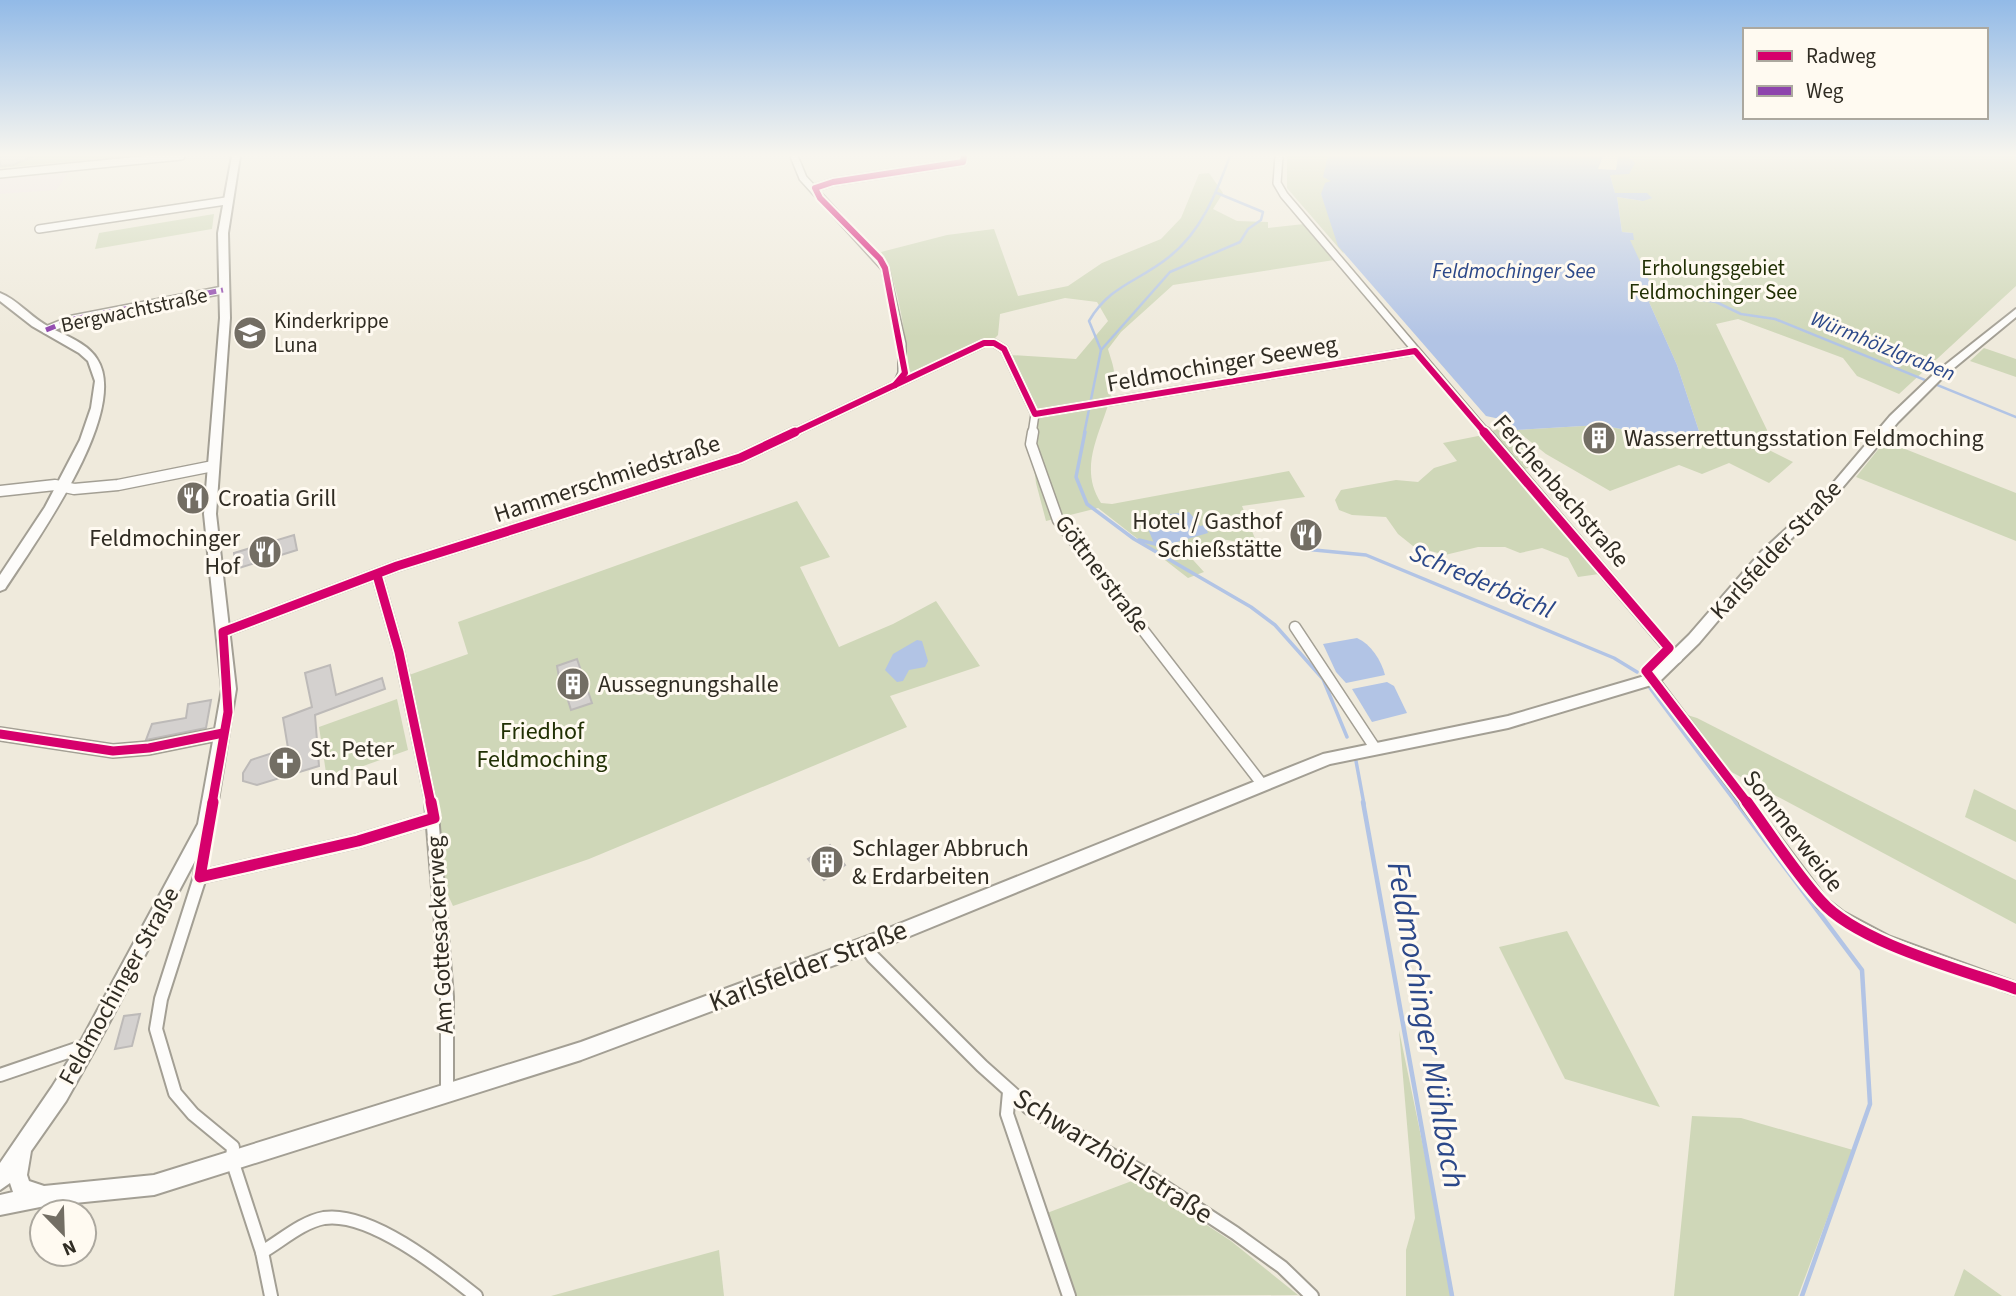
<svg xmlns="http://www.w3.org/2000/svg" width="2016" height="1296" viewBox="0 0 2016 1296" font-family="'Source Sans 3',sans-serif">
  <style>
    .education { fill: #f0e2e4 }
    .green { fill: #cfd7b8 }
    .water { fill: #b2c4e5 }
    .lines { fill: none; stroke-linecap: round; stroke-linejoin: round }
    .stream-far2 { stroke: #b2c4e5; stroke-width: 2.5 }
    .stream-far1 { stroke: #b2c4e5; stroke-width: 3.5 }
    .stream { stroke: #b2c4e5; stroke-width: 4.5 }
    .building { fill: #d4d1cf; stroke: #bdbab8; stroke-width: 2 }
    .street-far2-casing { stroke: #a39f94; stroke-width: 10 }
    .street-far1-casing { stroke: #a39f94; stroke-width: 13 }
    .street-casing { stroke: #a39f94; stroke-width: 16 }
    .secondary-casing { stroke: #a39f94; stroke-width: 4 }
    .street-far2 { stroke: #fdfcfa; stroke-width: 7 }
    .street-far1 { stroke: #fdfcfa; stroke-width: 10 }
    .street { stroke: #fdfcfa; stroke-width: 12 }
    .secondary { fill: #fdfcfa; fill-rule: evenodd }
    .quiet { stroke: #8e44ad; stroke-width: 5; stroke-dasharray: 10 5; stroke-linecap: butt }
    .cycleway-far2-casing { stroke: #fffaf1; stroke-width: 10 }
    .cycleway-far1-casing { stroke: #fffaf1; stroke-width: 13 }
    .cycleway-casing { stroke: #fffaf1; stroke-width: 16 }
    .cycleway-far2 { stroke: #d6006c; stroke-width: 6 }
    .cycleway-far1 { stroke: #d6006c; stroke-width: 9 }
    .cycleway { stroke: #d6006c; stroke-width: 11 }
    .labels { text-anchor: middle; dominant-baseline: central; stroke-width: 6; stroke-linejoin: round; paint-order: stroke }
    .far-park-label { font-size: 21px; fill: #213004; stroke: #fffaf1 }
    .far-water-label { font-size: 21px; font-style: italic; fill: #2c4889; stroke: #fffaf1 }
    .far-street-label { font-size: 21px; fill: #302c23; stroke: #fffaf1 }
    .far-poi-label { font-size: 21px; fill: #302c23; stroke: #fffaf1; text-anchor: start }
    .street-label { font-size: 24px; fill: #302c23; stroke: #fffaf1 }
    .poi-label { font-size: 24px; fill: #302c23; stroke: #fffaf1; text-anchor: start }
    .park-label { font-size: 24px; fill: #213004; stroke: #fffaf1 }
    .water-label { font-size: 26px; font-style: italic; fill: #2c4889; stroke: #fffaf1 }
    .near-street-label { font-size: 28px; fill: #302c23; stroke: #fffaf1 }
    .near-water-label { font-size: 32px; font-style: italic; fill: #2c4889; stroke: #fffaf1 }
  </style>
  <rect width="100%" height="100%" fill="#efeadc"/>
  <polygon class="education" points="69,172 56,190 0,194 0,178"/>
  <g class="green">
    <polygon points="0,156 132,156 0,168"/>
    <polygon points="1287,156 1328,156 1324,177 1332,181 1321,194 1344,254 1287,188"/>
    <polygon points="1624,156 2016,156 2016,286 1899,394 1857,376 1843,358 1738,319 1716,324 1767,430 1763,447 1793,462 1769,483 1729,463 1702,474 1679,465 1610,491 1546,454 1516,430 1600,425 1689,442 1699,431 1677,365 1649,302 1654,291 1629,240 1633,233 1622,232 1617,197 1643,201 1615,193 1610,175 1615,172 1626,174 1627,156"/>
    <path d="M1209,173l14,20 -10,16 24,12 31,1v6l36,-4 30,36 -161,25 -52,47 -13,17c2,8 7,19 6,27 -2,43 -41,84 -13,127l11,1 177,-33 16,26 -63,9 16,40 -36,-7 -38,11 20,22 -16,6 -90,-70 -52,13 -10,-38 -5,-37 6,-32 -27,-59 66,4 32,-38 -11,-19 -32,-4 -65,16 -2,21 -7,7 -77,32 -5,-3c-3,-33 -11,-92 -28,-119l66,-17 47,-6 24,67 50,-10 34,-23 59,-24 20,-21 18,-44z"/>
    <polygon points="214,214 212,229 95,249 99,233"/>
    <polygon points="1984,348 2016,359 2016,377 1970,361"/>
    <polygon points="1497,429 1543,463 1519,471 1606,573 1578,577 1568,558 1542,548 1520,553 1505,547 1478,547 1445,555 1413,546 1398,534 1386,517 1352,515 1339,510 1335,500 1341,490 1396,480 1418,482 1434,468 1457,461 1443,443 1483,435"/>
    <polygon points="1885,441 2016,493 2016,541 1856,477"/>
    <polygon points="797,501 830,557 800,567 839,647 893,624 936,601 980,666 890,696 907,727 589,859 453,906 447,893 438,813 409,675 468,654 458,622"/>
    <polygon points="397,699 408,750 327,779 319,727"/>
    <polygon points="1684,714 1697,718 2016,880 2016,924 1724,768"/>
    <polygon points="1974,789 2016,810 2016,842 1965,817"/>
    <polygon points="1567,931 1660,1107 1565,1079 1499,947"/>
    <polygon points="1399,1030 1454,1296 1406,1296 1406,1250 1415,1218"/>
    <polygon points="1692,1116 1741,1118 1853,1150 1798,1296 1674,1296"/>
    <polygon points="1137,1179 1231,1241 1298,1295 1077,1296 1047,1213"/>
    <polygon points="719,1250 724,1296 551,1296"/>
    <polygon points="1964,1269 2002,1296 1954,1296"/>
  </g>
  <g class="water">
    <polygon points="1328,156 1603,156 1598,169 1616,170 1618,156 1627,156 1635,163 1629,174 1610,175 1615,193 1647,193 1652,198 1643,201 1617,197 1622,232 1633,233 1634,240 1630,240 1654,291 1649,302 1677,365 1699,431 1690,442 1600,425 1516,430 1505,426 1500,419 1486,416 1338,246 1321,194 1325,183 1331,181 1323,177"/>
    <polygon points="1189,512 1200,526 1205,525 1208,533 1170,544 1154,543 1148,529 1160,515"/>
    <path d="M1357,638c14,6 24,22 28,37l-39,8 -10,-11 -13,-28z"/>
    <polygon points="917,640 922,641 928,661 925,667 909,670 903,681 897,682 885,670 893,654"/>
    <polygon points="1387,682 1394,686 1407,713 1372,722 1352,689"/>
  </g>
  <g class="lines">
    <g class="stream-far2">
      <polyline points="1654,293 1716,302 1741,314 1775,319 2016,417"/>
      <polyline points="1101,350 1170,272 1240,242 1248,229 1261,220 1263,212 1217,193"/>
      <path d="M1084,434l17,-84 -12,-29c21,-36 49,-39 80,-64 32,-25 47,-63 61,-101"/>
    </g>
    <g class="stream-far1">
      <polyline points="1085,432 1076,477 1087,504 1134,539 1251,607 1275,625 1323,679 1347,737"/>
      <polyline points="1139,540 1176,549"/>
      <polyline points="1304,549 1366,555 1614,658 1637,672"/>
      <polyline points="1650,688 1737,804"/>
      <polyline points="1356,761 1364,804"/>
    </g>
    <g class="stream">
      <polyline points="1363,802 1452,1296"/>
      <polyline points="1736,802 1862,970 1870,1104 1802,1296"/>
    </g>
  </g>
  <g class="building">
    <polygon points="0,156 34,156 13,165 0,166"/>
    <polygon points="294,535 297,550 236,569 234,553"/>
    <polygon points="577,659 592,703 571,710 566,694 562,695 557,666"/>
    <polygon points="330,665 336,695 382,678 385,689 315,715 319,766 257,785 243,781 243,773 251,760 288,748 283,718 312,707 305,673"/>
    <polygon points="211,700 206,728 146,740 152,724 186,718 188,704"/>
    <polygon points="830,845 845,865 824,880 808,859"/>
    <polygon points="140,1014 132,1046 115,1049 124,1016"/>
  </g>
  <g class="lines">
    <defs>
      <g id="street-far2">
        <polyline points="794,156 803,178 885,268 902,344 902,373 898,382"/>
        <polyline points="1279,156 1277,183 1284,195 1487,434"/>
        <polyline points="0,174 181,156"/>
        <polyline points="815,188 833,182 963,162 964,156"/>
        <polyline points="39,229 226,201"/>
        <polyline points="46,330 73,319 223,290"/>
        <polyline points="1035,414 1415,351"/>
        <polyline points="791,434 984,343 994,343 1004,349 1035,414 1032,434"/>
      </g>
      <g id="street-far1">
        <polyline points="1033,432 1031,444 1058,520 1262,784"/>
        <polyline points="1485,432 1677,658"/>
        <polyline points="0,491 55,485 74,489 118,485 213,466"/>
        <polyline points="377,575 399,652 431,804"/>
        <polyline points="1295,627 1375,748"/>
        <polyline points="223,632 397,566 740,458 795,432"/>
        <polyline points="1653,679 1747,804"/>
      </g>
      <g id="street">
        <polyline points="431,802 447,997 447,1093"/>
        <polyline points="1746,802 1822,903 1840,917 1887,942 2016,989"/>
        <polyline points="205,833 200,877 161,999 156,1029 175,1093 193,1114 233,1147 232,1160 262,1252 271,1296"/>
        <polyline points="200,877 358,841 434,818"/>
        <polyline points="865,945 873,957 982,1066 1029,1108 1140,1171 1235,1233 1282,1267 1312,1296"/>
        <polyline points="0,1075 88,1045"/>
        <polyline points="1009,1092 1007,1114 1069,1296"/>
        <path d="M262,1252c19,-11 40,-30 62,-34 46,-7 118,51 152,78"/>
      </g>
      <g id="secondary">
        <polygon points="232,156 240,156 228,233 230,318 216,514 236,689 214,825 94,1051 66,1101 31,1151 27,1175 29,1181 44,1186 154,1175 581,1042 879,932 1323,754 1508,716 1648,675 1689,635 1761,552 1823,495 1890,416 1935,373 2016,309 2016,317 1943,377 1898,422 1831,501 1771,558 1699,643 1658,683 1508,728 1330,764 888,945 581,1060 154,1195 45,1206 0,1215 0,1195 13,1192 10,1183 0,1190 0,1163 52,1087 82,1039 198,824 213,741 149,754 113,757 0,740 0,728 113,745 149,742 215,729 222,689 204,514 220,318 218,233"/>
        <path d="M0,293c16,6 29,22 44,31 16,10 42,17 53,35 34,52 -63,185 -92,230l-5,2v-16l45,-68 35,-67 11,-32 4,-27 -7,-20 -9,-8 -47,-27 -32,-25z"/>
      </g>
    </defs>
    <use href="#street-far2" class="street-far2-casing"/>
    <use href="#street-far1" class="street-far1-casing"/>
    <use href="#street" class="street-casing"/>
    <use href="#secondary" class="secondary-casing"/>
    <use href="#street-far2" class="street-far2"/>
    <use href="#street-far1" class="street-far1"/>
    <use href="#street" class="street"/>
    <use href="#secondary" class="secondary"/>
    <polyline class="quiet" points="46,330 73,319 223,290"/>
    <defs>
      <g id="cycleway-far2">
        <polyline points="895,385 905,373 885,268 880,259 820,198 815,188 833,182 963,162 964,156"/>
        <polyline points="791,434 984,343 994,343 1004,349 1035,414 1415,351 1486,434"/>
      </g>
      <g id="cycleway-far1">
        <polyline points="1484,432 1669,648 1646,671 1748,804"/>
        <polyline points="377,575 399,652 431,804"/>
        <polyline points="0,734 113,751 149,748 223,733"/>
        <polyline points="212,804 228,712 223,632 397,566 740,458 795,432"/>
      </g>
      <g id="cycleway">
        <polyline points="213,802 200,877 358,841 434,818 431,802"/>
        <path d="M1747,802c24,33 47,69 74,99 37,42 142,69 195,88"/>
      </g>
    </defs>
    <use href="#cycleway-far2" class="cycleway-far2-casing"/>
    <use href="#cycleway-far1" class="cycleway-far1-casing"/>
    <use href="#cycleway" class="cycleway-casing"/>
    <use href="#cycleway-far2" class="cycleway-far2"/>
    <use href="#cycleway-far1" class="cycleway-far1"/>
    <use href="#cycleway" class="cycleway"/>
  </g>
  <linearGradient id="sky" x2="0" y2="1"><stop stop-color="#92bae7"/><stop offset="0.46" stop-color="#f8f6ef"/><stop offset="1" stop-color="#f8f6ef" stop-opacity="0"/></linearGradient>
  <rect width="2016" height="337" fill="url(#sky)"/>
  <defs>
    <symbol id="school-disc" viewBox="-11 -11 22 22"><circle r="9.5" fill="#736e64" stroke="#fffaf1"/><path d="M0-5L7-2L0 1L-7-2ZM-4 1L0 2.5L4 1V4Q0 6-4 4Z" fill="#fff"/></symbol>
    <symbol id="building-disc" viewBox="-11 -11 22 22"><circle r="9.5" fill="#736e64" stroke="#fffaf1"/><path d="M-4-6H4V6H1V3H-1V6H-4ZM-2.5-4.3h1.7v1.8h-1.7ZM.8-4.3h1.7v1.8H.8ZM-2.5-1h1.7V.8h-1.7ZM.8-1h1.7V.8H.8Z" fill="#fff"/></symbol>
    <symbol id="restaurant-disc" viewBox="-11 -11 22 22"><circle r="9.5" fill="#736e64" stroke="#fffaf1"/><path d="M-5-6h1v4h1v-4h1v4h1v-4h1v5L-1.5 .5V6h-2V.5L-5-1ZM5-6V6H3V1.5H1.5Q1.5-4 5-6Z" fill="#fff"/></symbol>
    <symbol id="church-disc" viewBox="-11 -11 22 22"><circle r="9.5" fill="#736e64" stroke="#fffaf1"/><path d="M-1.2-6h2.4v3.5h3.3v2.4h-3.3V6h-2.4V-.1h-3.3v-2.4h3.3Z" fill="#fff"/></symbol>
  </defs>
  <g fill-rule="evenodd">
    <use href="#school-disc" x="231" y="314" width="38" height="38"/>
    <use href="#building-disc" x="1580" y="419" width="38" height="38"/>
    <use href="#restaurant-disc" x="174" y="479" width="38" height="38"/>
    <use href="#restaurant-disc" x="1287" y="516" width="38" height="38"/>
    <use href="#restaurant-disc" x="246" y="533" width="38" height="38"/>
    <use href="#building-disc" x="554" y="665" width="38" height="38"/>
    <use href="#church-disc" x="266" y="744" width="38" height="38"/>
    <use href="#building-disc" x="808" y="843" width="38" height="38"/>
  </g>
  <g class="labels">
    <g class="far-park-label">
      <text x="1713" y="268">Erholungsgebiet<tspan x="1713" dy="24">Feldmochinger See</tspan></text>
    </g>
    <g class="far-water-label">
      <text x="1514" y="271">Feldmochinger See</text>
      <text transform="translate(1883 346) rotate(22)">Würmhölzlgraben</text>
    </g>
    <g class="far-street-label">
      <text transform="translate(134 310) rotate(-12)">Bergwachtstraße</text>
    </g>
    <g class="far-poi-label">
      <text x="274" y="321">Kinderkrippe<tspan x="274" dy="24">Luna</tspan></text>
    </g>
    <g class="street-label">
      <text transform="translate(1222 364) rotate(-10)">Feldmochinger Seeweg</text>
      <text transform="translate(607 479) rotate(-18)">Hammerschmiedstraße</text>
      <text transform="translate(1561 491) rotate(49)">Ferchenbachstraße</text>
      <text transform="translate(1776 550) rotate(-47)">Karlsfelder Straße</text>
      <text transform="translate(1102 574) rotate(53)">Göttnerstraße</text>
      <text transform="translate(1793 831) rotate(52)">Sommerweide</text>
      <text transform="translate(440 935) rotate(-93)">Am Gottesackerweg</text>
      <text transform="translate(119 986) rotate(-61)">Feldmochinger Straße</text>
    </g>
    <g class="poi-label">
      <text x="1624" y="438">Wasserrettungsstation Feldmoching</text>
      <text x="218" y="498">Croatia Grill</text>
      <text x="1282" y="521" text-anchor="end">Hotel / Gasthof<tspan x="1282" dy="28">Schießstätte</tspan></text>
      <text x="240" y="538" text-anchor="end">Feldmochinger<tspan x="240" dy="28">Hof</tspan></text>
      <text x="598" y="684">Aussegnungshalle</text>
      <text x="310" y="749">St. Peter<tspan x="310" dy="28">und Paul</tspan></text>
      <text x="852" y="848">Schlager Abbruch<tspan x="852" dy="28">&amp; Erdarbeiten</tspan></text>
    </g>
    <g class="park-label">
      <text x="542" y="731">Friedhof<tspan x="542" dy="28">Feldmoching</tspan></text>
    </g>
    <g class="water-label">
      <text transform="translate(1482 581) rotate(23)">Schrederbächl</text>
    </g>
    <g class="near-street-label">
      <text transform="translate(808 966) rotate(-21)">Karlsfelder Straße</text>
      <text transform="translate(1113 1156) rotate(32)">Schwarzhölzlstraße</text>
    </g>
    <g class="near-water-label">
      <text transform="translate(1426 1025) rotate(80)">Feldmochinger Mühlbach</text>
    </g>
  </g>
  <rect x="1743" y="28" width="245" height="91" fill="#fffaf1" stroke="#aca89f" stroke-width="2"/>
  <rect x="1757" y="51" width="35" height="10" fill="#d6006c" stroke="#aca89f" stroke-width="2"/>
  <text x="1806" y="63" font-size="21" fill="#302c23">Radweg</text>
  <rect x="1757" y="86" width="35" height="10" fill="#8e44ad" stroke="#aca89f" stroke-width="2"/>
  <text x="1806" y="98" font-size="21" fill="#302c23">Weg</text>
  <g transform="translate(63 1233) rotate(157)"><circle r="33" fill="#fffaf1" stroke="#aca89f" stroke-width="2"/>
  <path d="M0-5L12 26L0 18L-12 26Z" fill="#736e64"/>
  <text y="-10" font-size="19" font-weight="bold" text-anchor="middle" fill="#302c23">N</text>
  </g>
</svg>
